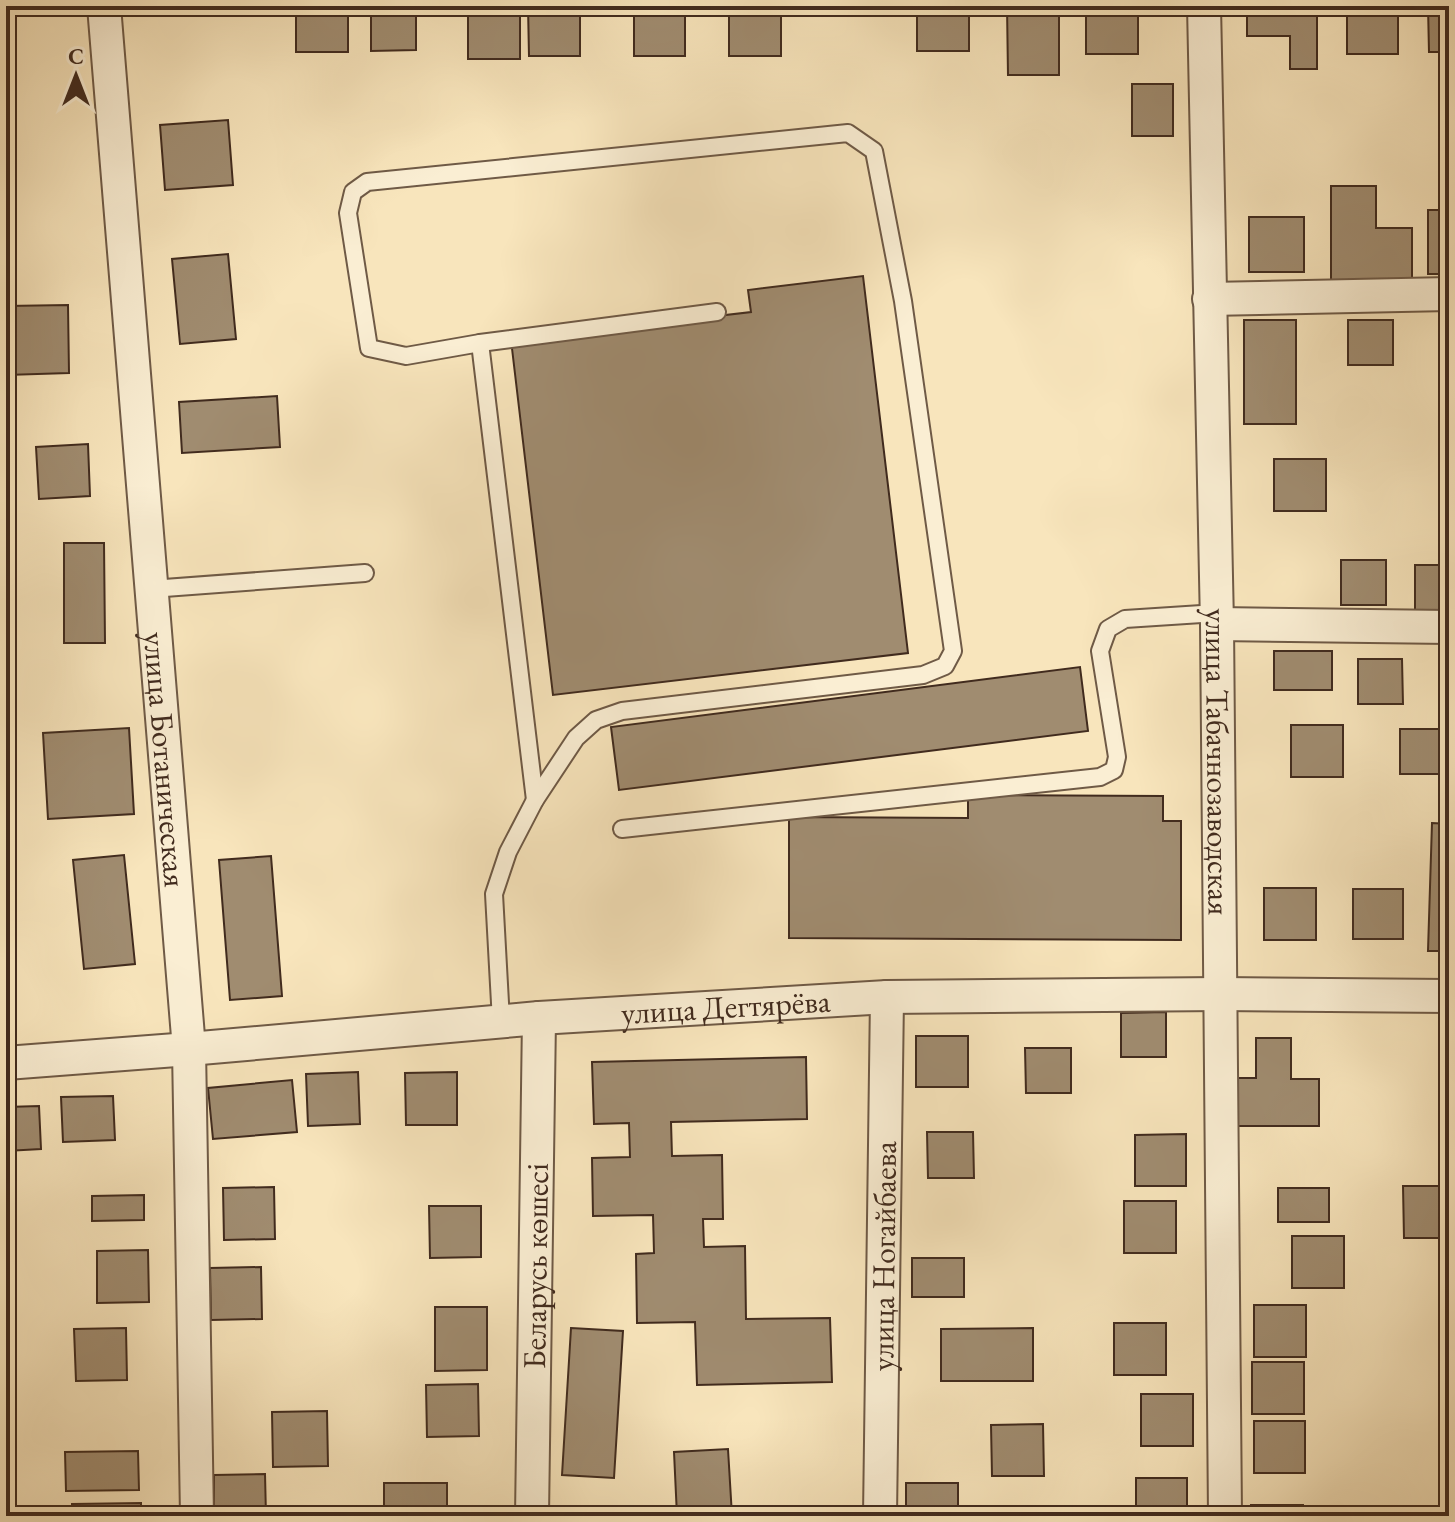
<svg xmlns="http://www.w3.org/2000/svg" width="1455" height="1522" viewBox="0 0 1455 1522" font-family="'EB Garamond',serif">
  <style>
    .building { fill: #a08c70; stroke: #412b1e; stroke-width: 2 }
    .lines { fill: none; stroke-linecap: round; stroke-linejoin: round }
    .service-casing { stroke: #6f5a46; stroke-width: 20 }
    .minor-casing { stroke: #6f5a46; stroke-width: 36 }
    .service { stroke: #faeed3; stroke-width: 16 }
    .minor { stroke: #faeed3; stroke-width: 32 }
    .labels { text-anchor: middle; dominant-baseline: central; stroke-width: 6; stroke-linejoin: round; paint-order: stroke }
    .street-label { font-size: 32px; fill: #412b1e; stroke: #faeed3 }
  </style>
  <rect width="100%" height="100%" fill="#f8e5bc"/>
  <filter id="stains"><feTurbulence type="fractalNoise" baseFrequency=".0025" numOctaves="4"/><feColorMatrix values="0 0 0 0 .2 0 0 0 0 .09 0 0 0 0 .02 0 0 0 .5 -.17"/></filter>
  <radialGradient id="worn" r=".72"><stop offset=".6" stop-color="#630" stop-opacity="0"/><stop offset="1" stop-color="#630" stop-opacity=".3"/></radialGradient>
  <g class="building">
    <rect x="296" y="6" width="52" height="46"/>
    <polygon points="371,6 416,6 416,50 371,51"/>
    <polygon points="528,6 580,6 580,56 529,56"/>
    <rect x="634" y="6" width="51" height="50"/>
    <rect x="729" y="6" width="52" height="50"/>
    <rect x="917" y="6" width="52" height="45"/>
    <polygon points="1007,6 1059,6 1059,75 1008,75"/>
    <rect x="1086" y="6" width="52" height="48"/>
    <polygon points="1247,6 1317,6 1317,69 1290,69 1290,36 1247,36"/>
    <rect x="1347" y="6" width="51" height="48"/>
    <polygon points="1428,6 1449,6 1449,52 1429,52"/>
    <rect x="468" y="7" width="52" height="52"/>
    <rect x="1132" y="84" width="41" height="52"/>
    <polygon points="228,120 233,185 165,190 160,125"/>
    <polygon points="1331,186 1376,186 1376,228 1412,228 1412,281 1331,281"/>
    <rect x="1428" y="210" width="21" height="64"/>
    <rect x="1249" y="217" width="55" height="55"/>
    <polygon points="228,254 236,339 180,344 172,259"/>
    <polygon points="863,276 908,653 553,695 511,340 751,312 748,290"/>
    <polygon points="68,305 69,373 6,375 6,306"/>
    <rect x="1244" y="320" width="52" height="104"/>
    <rect x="1348" y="320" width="45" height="45"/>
    <rect x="1446" y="320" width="3" height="45"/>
    <polygon points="277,396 280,447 182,453 179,402"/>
    <polygon points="88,444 90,496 39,499 36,447"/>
    <rect x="1274" y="459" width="52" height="52"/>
    <polygon points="64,543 104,543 105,643 64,643"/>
    <rect x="1341" y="560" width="45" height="45"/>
    <rect x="1415" y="565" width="34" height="45"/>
    <rect x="1274" y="651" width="58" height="39"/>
    <polygon points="1358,659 1402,659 1403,704 1358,704"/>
    <polygon points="1080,667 1088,731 619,790 611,727"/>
    <rect x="1291" y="725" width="52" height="52"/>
    <polygon points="129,728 134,814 48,819 43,733"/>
    <rect x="1400" y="729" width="45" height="45"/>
    <polygon points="968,795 1163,796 1163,821 1181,821 1181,940 789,938 789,817 968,818"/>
    <polygon points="1432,823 1449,824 1449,951 1428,951"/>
    <polygon points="124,855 135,964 84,969 73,860"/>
    <polygon points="271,856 282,996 230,1000 219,860"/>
    <rect x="1264" y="888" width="52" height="52"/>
    <rect x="1353" y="889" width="50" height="50"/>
    <polygon points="1166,1012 1166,1057 1121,1057 1121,1013"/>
    <rect x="916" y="1036" width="52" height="51"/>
    <polygon points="1256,1038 1291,1038 1291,1079 1319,1079 1319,1126 1236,1126 1236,1078 1256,1078"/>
    <polygon points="1025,1048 1071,1048 1071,1093 1026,1093"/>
    <polygon points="806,1057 807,1119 671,1122 672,1156 722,1155 723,1219 703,1219 704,1247 745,1246 746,1319 830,1318 832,1382 697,1385 695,1322 637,1323 636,1254 654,1253 653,1215 593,1216 592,1158 630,1157 629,1123 594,1124 592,1062"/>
    <polygon points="358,1072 360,1124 308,1126 306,1074"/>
    <polygon points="457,1072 457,1125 406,1125 405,1073"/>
    <polygon points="292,1080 297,1132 213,1139 208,1088"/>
    <polygon points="113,1096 115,1140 63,1142 61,1097"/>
    <polygon points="39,1106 41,1149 6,1151 6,1107"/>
    <polygon points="927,1132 973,1132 974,1178 928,1178"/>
    <polygon points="1186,1134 1186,1186 1135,1186 1135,1135"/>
    <polygon points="1403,1186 1449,1186 1449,1238 1404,1238"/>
    <polygon points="274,1187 275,1239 224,1240 223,1188"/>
    <rect x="1278" y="1188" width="51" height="34"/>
    <polygon points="144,1195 144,1220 92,1221 92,1196"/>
    <rect x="1124" y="1201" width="52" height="52"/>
    <polygon points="429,1206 481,1206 481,1257 430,1258"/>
    <rect x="1292" y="1236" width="52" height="52"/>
    <polygon points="148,1250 149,1302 97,1303 97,1251"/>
    <rect x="912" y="1258" width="52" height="39"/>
    <polygon points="261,1267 262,1319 211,1320 210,1268"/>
    <rect x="1254" y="1305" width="52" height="52"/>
    <polygon points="435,1307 487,1307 487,1370 435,1371"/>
    <rect x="1114" y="1323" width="52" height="52"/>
    <polygon points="126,1328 127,1380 76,1381 74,1329"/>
    <polygon points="571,1328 623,1331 614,1478 562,1475"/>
    <polygon points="1033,1328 1033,1381 941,1381 941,1329"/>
    <rect x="1252" y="1362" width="52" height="52"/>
    <polygon points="478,1384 479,1436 427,1437 426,1385"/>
    <rect x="1141" y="1394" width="52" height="52"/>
    <polygon points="327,1411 328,1466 273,1467 272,1412"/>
    <rect x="1254" y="1421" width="51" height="52"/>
    <polygon points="1043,1424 1044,1476 992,1476 991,1425"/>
    <polygon points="728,1449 732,1516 677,1516 674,1452"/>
    <polygon points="138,1451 139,1490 66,1491 65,1452"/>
    <polygon points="265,1474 266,1516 214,1516 214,1475"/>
    <rect x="1136" y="1478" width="51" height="38"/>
    <rect x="384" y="1483" width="63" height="33"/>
    <rect x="906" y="1483" width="52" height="33"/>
    <polygon points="141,1503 141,1516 72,1516 72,1504"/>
    <rect x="1251" y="1505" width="52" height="11"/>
  </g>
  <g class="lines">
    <defs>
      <g id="service">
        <polyline points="480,343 535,800"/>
        <polyline points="151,589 365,573"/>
        <polyline points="622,829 1100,777 1114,770 1117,757 1100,651 1108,629 1125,619 1217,613"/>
        <polyline points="501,1021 494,894 508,852 535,800 576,738 596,720 622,711 923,675 945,666 953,651 903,301 874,151 848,133 367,182 353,192 348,213 369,348 406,356 480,343 717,312"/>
      </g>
      <g id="minor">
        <path id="s1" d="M104,6l85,1043 8,467"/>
        <path id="s2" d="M1204,6l13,618 8,892"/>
        <polyline points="1209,299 1449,294"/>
        <polyline points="1217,624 1449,627"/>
        <path id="s3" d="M6,1063l183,-14 350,-31 348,-21 334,-3 228,2"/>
        <path id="s4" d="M532,1516l7,-498"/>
        <path id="s5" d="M880,1516l7,-519"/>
      </g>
    </defs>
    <use href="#service" class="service-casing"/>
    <use href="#minor" class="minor-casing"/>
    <use href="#service" class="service"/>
    <use href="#minor" class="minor"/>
  </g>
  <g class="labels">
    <g class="street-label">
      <text stroke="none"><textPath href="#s1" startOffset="756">улица Ботаническая</textPath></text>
      <text stroke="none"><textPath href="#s2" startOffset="756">улица Табачнозаводская</textPath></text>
      <text stroke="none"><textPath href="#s3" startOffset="722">улица Дегтярёва</textPath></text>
      <text stroke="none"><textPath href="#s5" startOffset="260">улица Ногайбаева</textPath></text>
      <text stroke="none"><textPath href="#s4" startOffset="250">Беларусь көшесі</textPath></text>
    </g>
  </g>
  <rect width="1455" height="1522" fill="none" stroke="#f8e5bc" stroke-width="32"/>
  <rect x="8" y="8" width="1439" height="1506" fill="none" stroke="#412b1e" stroke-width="4"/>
  <rect x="16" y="16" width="1423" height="1490" fill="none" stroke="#412b1e" stroke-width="2"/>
  <g transform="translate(76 76)" stroke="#faeed3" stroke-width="6" paint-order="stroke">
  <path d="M0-6L14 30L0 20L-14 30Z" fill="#412b1e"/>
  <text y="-12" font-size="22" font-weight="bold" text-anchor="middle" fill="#412b1e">С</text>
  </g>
  <rect width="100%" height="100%" filter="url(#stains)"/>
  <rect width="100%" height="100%" fill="url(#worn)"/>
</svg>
